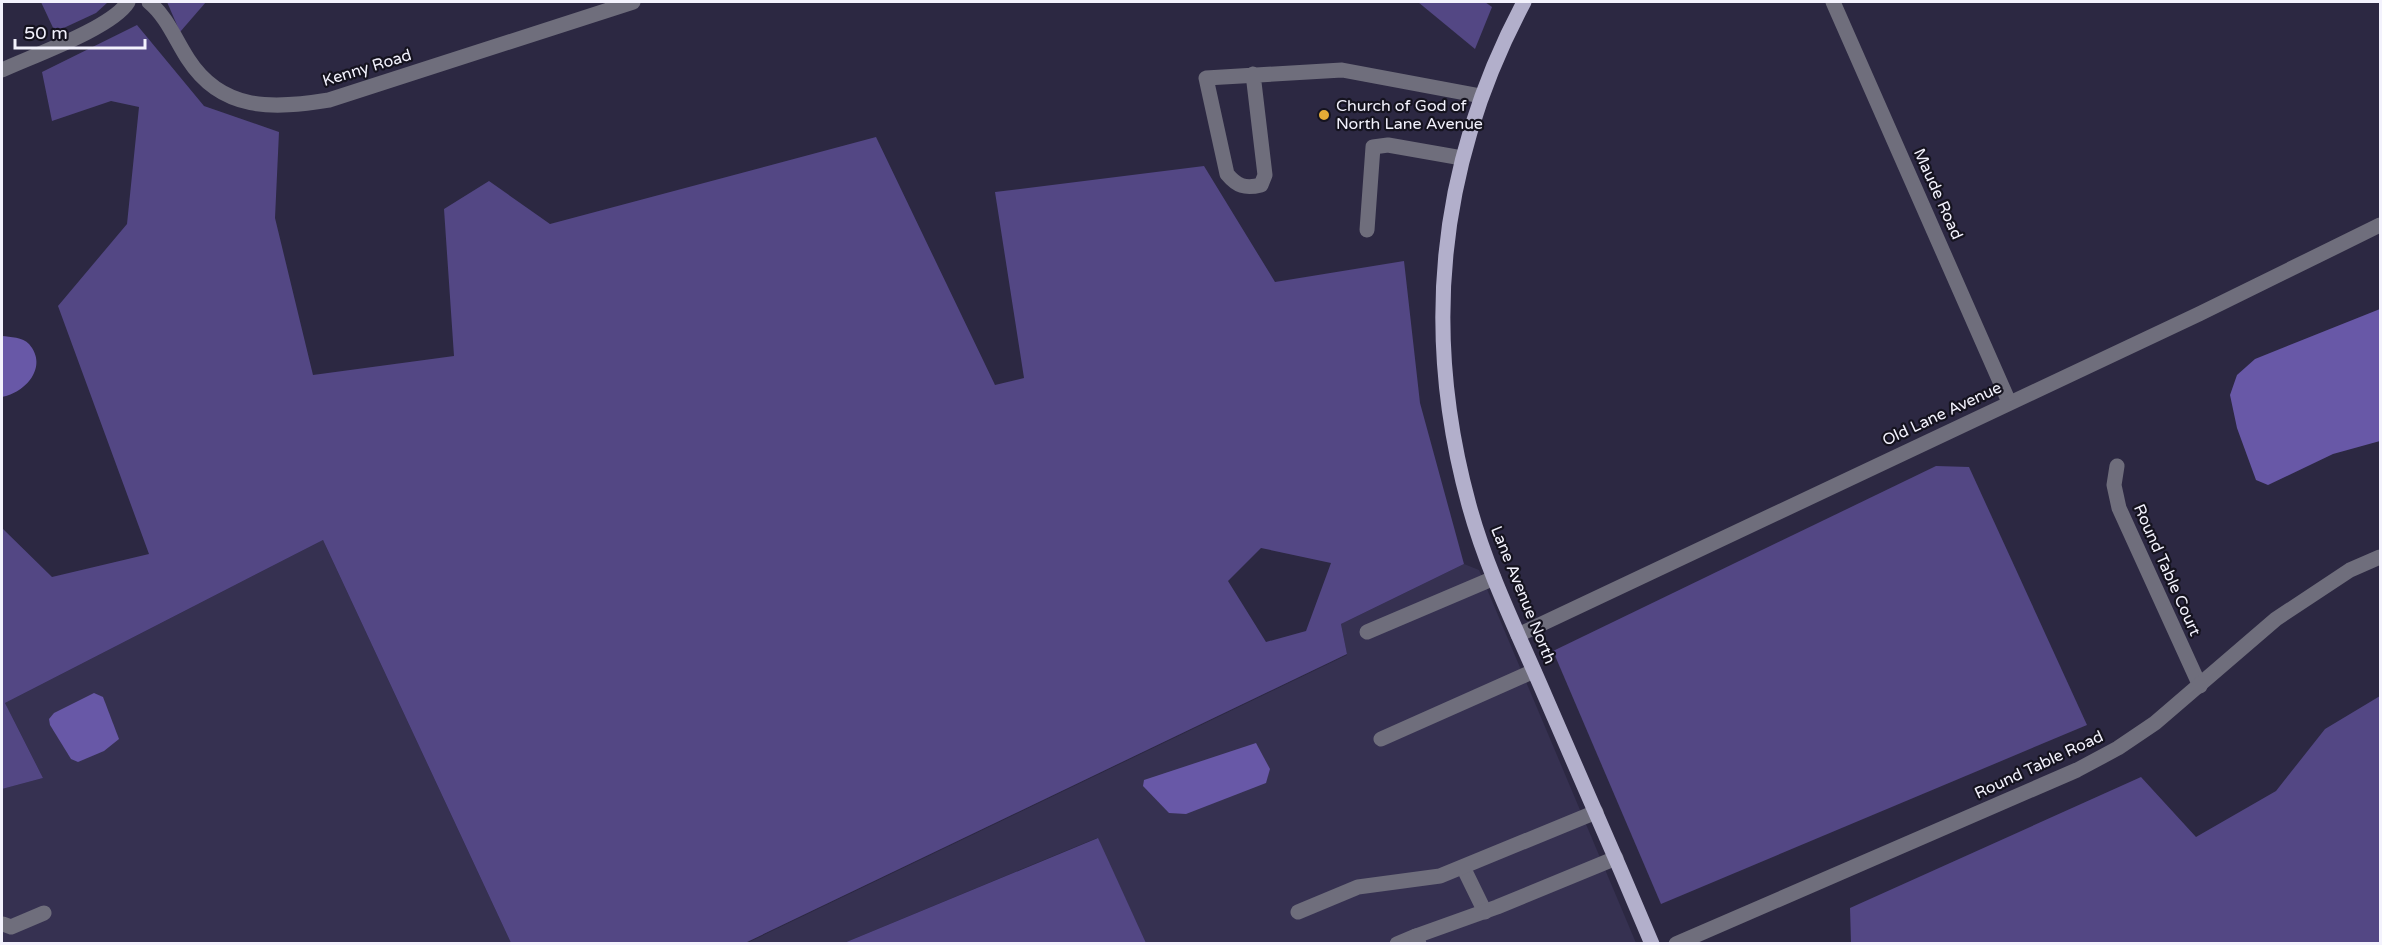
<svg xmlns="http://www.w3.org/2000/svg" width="2382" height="945" viewBox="0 0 2382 945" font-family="'Varela Round',sans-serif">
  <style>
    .built { fill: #363151 }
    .green { fill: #534784; fill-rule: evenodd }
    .water { fill: #6858a7 }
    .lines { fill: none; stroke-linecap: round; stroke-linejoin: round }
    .minor { stroke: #6f6e7c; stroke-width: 15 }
    .major { stroke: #b2afcb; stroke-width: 15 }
    .poi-dot { fill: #e6ac36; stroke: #15131f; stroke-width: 2 }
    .labels { text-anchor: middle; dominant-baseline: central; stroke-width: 4.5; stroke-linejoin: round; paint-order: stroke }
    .street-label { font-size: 16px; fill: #f3f2fd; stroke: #15131f }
    .poi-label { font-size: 16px; fill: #f3f2fd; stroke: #15131f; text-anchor: start }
  </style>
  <rect width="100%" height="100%" fill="#2c2842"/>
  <g class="built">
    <polygon points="323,540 511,943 2,944 2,789 43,778 5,703"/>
    <polygon points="1464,564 1479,570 1636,943 1146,943 1097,838 844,943 745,944 1347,655 1341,624"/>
  </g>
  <g class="green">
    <polygon points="41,2 108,2 96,13 55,32"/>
    <polygon points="167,2 206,2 180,32"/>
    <polygon points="1418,2 1485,2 1492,7 1475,49"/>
    <path d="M137,25l67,81 75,26 -4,86 38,157 141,-19 -10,-147 45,-28 61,43 326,-87 119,248 29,-7 -29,-186 209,-26 71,116 129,-21 16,142 44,161 -123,60 6,30 -602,289h-234l-188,-403 -318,163 38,75 -41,11v-261l50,49 97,-23 -91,-248 69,-82 12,-117 -28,-6 -59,20 -10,-49zM1261,548l70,15 -25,68 -40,11 -38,-61z"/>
    <polygon points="1936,466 1969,467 2087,725 1661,904 1553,651"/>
    <polygon points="2380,696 2380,943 1851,943 1850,908 2141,777 2196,837 2276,791 2325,729"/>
    <polygon points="1098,838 1146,943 844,943"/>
  </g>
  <g class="water">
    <polygon points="2380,309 2380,441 2333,454 2268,485 2256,480 2237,428 2230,395 2237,375 2255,359"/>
    <path d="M2,336c8,1 21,1 27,8 20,23 -4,49 -27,53z"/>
    <polygon points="94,693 103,697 119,739 104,751 78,762 71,759 50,725 49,719 54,713"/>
    <polygon points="1256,743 1270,769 1266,783 1186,814 1169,813 1143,786 1144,780"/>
  </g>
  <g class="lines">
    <g class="minor">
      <path d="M149,2c18,15 26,37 39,57 34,53 86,50 141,41l304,-98"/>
      <polyline points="1833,2 2009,402"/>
      <path d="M2,70c30,-14 110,-42 126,-68"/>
      <path d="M1253,74l12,101 -4,10c-16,4 -24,1 -34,-11l-21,-96 136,-8 139,26"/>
      <polyline points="1367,230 1373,147 1388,145 1462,158"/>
      <polyline points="2117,466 2114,485 2119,508 2200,686"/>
      <polyline points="1367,632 1494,578"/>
      <polyline points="1518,635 2199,314 2380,225"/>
      <polyline points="1381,739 1534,671"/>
      <polyline points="1463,867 1485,912"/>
      <polyline points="1298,912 1358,887 1440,876 1596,812"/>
      <polyline points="3,924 11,927 44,913"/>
      <polyline points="1397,944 1416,936"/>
      <polyline points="1419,944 1416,936 1497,907 1616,858"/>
      <polyline points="1676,944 2077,770 2118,748 2155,723 2276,619 2350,570 2380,557"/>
    </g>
    <path class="major" d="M1524,2c-85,160 -103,328 -55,503 18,66 49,128 76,191 36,82 72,165 107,248"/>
  </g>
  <circle class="poi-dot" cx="1324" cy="115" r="6"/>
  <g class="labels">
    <g class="street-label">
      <text transform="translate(367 68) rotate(-17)">Kenny Road</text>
      <text transform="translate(1938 194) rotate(66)">Maude Road</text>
      <text transform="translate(1942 414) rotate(-25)">Old Lane Avenue</text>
      <text transform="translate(2167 570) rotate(66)">Round Table Court</text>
      <text transform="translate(1523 595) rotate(68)">Lane Avenue North</text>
      <text transform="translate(2039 765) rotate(-25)">Round Table Road</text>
    </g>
    <g class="poi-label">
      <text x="1336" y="106">Church of God of<tspan x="1336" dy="18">North Lane Avenue</tspan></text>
    </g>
  </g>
  <rect width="2382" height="945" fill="none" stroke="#f3f2fd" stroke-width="6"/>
  <path d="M15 39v9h130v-9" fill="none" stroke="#f3f2fd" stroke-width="3"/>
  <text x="24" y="39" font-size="18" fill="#f3f2fd" stroke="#15131f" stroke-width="4.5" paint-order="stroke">50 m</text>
</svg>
